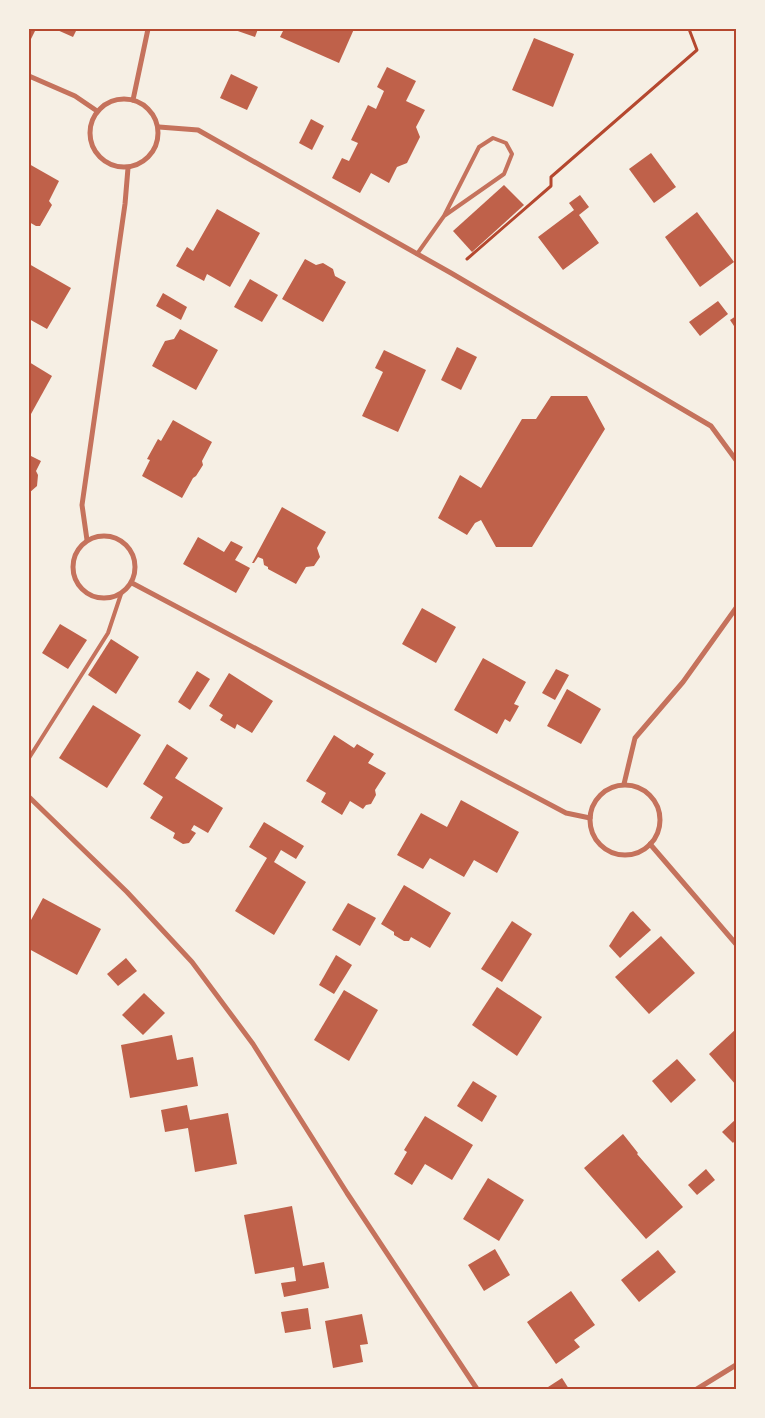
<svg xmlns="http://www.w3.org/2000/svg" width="765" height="1418" viewBox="0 0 765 1418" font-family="Georgia,serif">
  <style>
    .building { fill: #bf614a }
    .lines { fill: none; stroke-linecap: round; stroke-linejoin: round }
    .path { stroke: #b5482f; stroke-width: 3 }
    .service { stroke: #c5725c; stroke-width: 4 }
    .minor { stroke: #c5725c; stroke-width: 5 }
    .neatline { fill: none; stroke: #b5482f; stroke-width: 2 }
  </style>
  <rect width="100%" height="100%" fill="#f6efe4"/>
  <g class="building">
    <polygon points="29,29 36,29 31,39 29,39"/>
    <polygon points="55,29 77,29 73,37"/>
    <polygon points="232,29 258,29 255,37"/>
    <polygon points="284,29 354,29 339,63 280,37"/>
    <polygon points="534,38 574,54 553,107 512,90"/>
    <polygon points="387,67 416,81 406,101 425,110 416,127 420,137 407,163 397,167 389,183 371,173 360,193 332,178 342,158 349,161 358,143 351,140 368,105 376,109 384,91 377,87"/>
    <polygon points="231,74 258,87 247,110 220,98"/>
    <polygon points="311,119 324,126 312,150 299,143"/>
    <polygon points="651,153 676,187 654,203 629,169"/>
    <polygon points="29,164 59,181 49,201 52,205 40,226 36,226 29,222"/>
    <polygon points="504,185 524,205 472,252 453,231"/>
    <polygon points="580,195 589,207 579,215 599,243 563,270 538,237 574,210 569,203"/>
    <polygon points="217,209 260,233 230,287 207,274 204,281 176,266 187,247 193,251"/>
    <polygon points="697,212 734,262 700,287 665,237"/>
    <polygon points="305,259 316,265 323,263 333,269 335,276 346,282 323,322 282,299"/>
    <polygon points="29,264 71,288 47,329 29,319"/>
    <polygon points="250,279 278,295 262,322 234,307"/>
    <polygon points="163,293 187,307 181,320 156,306"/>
    <polygon points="718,301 728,314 700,336 689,322"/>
    <polygon points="736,316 736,329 730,320"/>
    <polygon points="180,329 218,350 196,390 152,366 165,341 174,339"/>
    <polygon points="457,347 477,357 461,390 441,380"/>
    <polygon points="384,350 426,370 398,432 362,416 383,372 375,368"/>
    <polygon points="29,362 52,376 31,414 29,413"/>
    <polygon points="551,396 587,396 605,429 532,547 496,547 481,520 475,523 467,535 438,518 460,475 481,488 522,419 536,419"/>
    <polygon points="173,420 212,442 202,461 203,465 196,476 193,478 182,498 142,476 150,460 147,459 158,439 161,441"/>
    <polygon points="29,455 41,461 36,471 38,475 37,486 29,493"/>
    <polygon points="282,507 326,532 317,548 320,557 314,566 306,567 296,584 268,569 268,567 264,565 263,559 258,557 254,563 252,563"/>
    <polygon points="198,537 224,552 231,541 243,547 235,560 250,568 236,593 183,564"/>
    <polygon points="422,608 456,627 436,663 402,644"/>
    <polygon points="60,624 87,640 68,669 42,653"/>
    <polygon points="111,639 139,657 116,694 88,675"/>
    <polygon points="483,658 526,682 514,704 519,706 510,722 505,719 497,734 454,710"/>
    <polygon points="556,669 569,675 555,700 542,693"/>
    <polygon points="197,671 210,679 190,710 178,702"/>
    <polygon points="229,673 273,701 252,733 237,724 235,729 220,720 223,715 209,706"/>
    <polygon points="567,689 601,709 581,744 547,726"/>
    <polygon points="93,705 141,735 107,788 59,758"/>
    <polygon points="334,735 354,748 357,744 374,754 368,763 386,773 375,790 376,795 371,804 366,805 363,809 350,801 342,815 321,802 326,793 306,781"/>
    <polygon points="167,744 188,758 175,778 223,808 208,833 194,825 191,830 196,833 189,843 183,844 173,838 175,833 150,818 163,797 143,784"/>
    <polygon points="461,800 519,832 497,873 474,860 464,877 430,858 423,869 397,855 421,813 447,827"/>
    <polygon points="264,822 304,846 296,859 281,850 274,862 306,882 274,935 235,911 267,858 249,847"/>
    <polygon points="404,885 451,913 430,948 411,937 409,941 404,941 394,935 394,932 381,924"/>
    <polygon points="43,898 101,929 77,975 29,949 29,919 31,920"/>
    <polygon points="348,903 376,918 360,946 332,930"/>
    <polygon points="633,911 651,930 620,958 609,946 630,913"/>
    <polygon points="512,921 532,934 502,982 481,969"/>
    <polygon points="661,936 695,973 649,1014 615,977"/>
    <polygon points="336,955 352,965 334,994 319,985"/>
    <polygon points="126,958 137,971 118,986 107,974"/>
    <polygon points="497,987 542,1017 517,1056 472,1025"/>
    <polygon points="344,990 378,1010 349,1061 314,1040"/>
    <polygon points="144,993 165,1013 143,1035 122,1015"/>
    <polygon points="736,1029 736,1085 709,1054"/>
    <polygon points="172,1035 177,1060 193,1057 198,1086 130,1098 121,1045"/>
    <polygon points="677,1059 696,1080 671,1103 652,1081"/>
    <polygon points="473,1081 497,1096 482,1122 457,1106"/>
    <polygon points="187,1105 190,1120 228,1113 237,1164 195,1172 188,1128 165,1132 161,1110"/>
    <polygon points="425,1116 473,1145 452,1180 425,1164 412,1185 394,1174 407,1152 404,1150"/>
    <polygon points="736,1119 736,1139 733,1143 722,1132"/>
    <polygon points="623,1134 638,1153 637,1154 683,1207 646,1239 584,1168"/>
    <polygon points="706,1169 715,1180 697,1195 688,1185"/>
    <polygon points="488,1178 524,1200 499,1241 463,1219"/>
    <polygon points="292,1206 303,1266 324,1262 329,1288 284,1297 281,1283 296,1281 294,1267 255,1274 244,1215"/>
    <polygon points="495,1249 510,1275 484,1291 468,1265"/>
    <polygon points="658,1250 676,1272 639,1302 621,1280"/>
    <polygon points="571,1291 595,1325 574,1340 580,1347 556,1364 527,1322"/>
    <polygon points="308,1308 311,1329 285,1333 281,1312"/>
    <polygon points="362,1314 368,1344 360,1345 363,1362 333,1368 325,1321"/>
    <polygon points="562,1378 569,1389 545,1389"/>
  </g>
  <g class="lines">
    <polyline class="path" points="467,259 551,186 551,177 697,50 689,29"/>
    <g class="service">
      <polyline points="417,254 444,216 504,174 512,154 506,143 493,138 479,147 444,216"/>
      <polyline points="29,758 108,633 121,594"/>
    </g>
    <g class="minor">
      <polyline points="29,76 75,96 97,111"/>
      <circle cx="124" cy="133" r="34"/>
      <polyline points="133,100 148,29"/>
      <polyline points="159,127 198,130 451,273 711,426 736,460"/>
      <circle cx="104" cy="567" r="31"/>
      <polyline points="87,540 82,505 125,204 128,168"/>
      <polyline points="132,583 566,813 590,818"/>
      <polyline points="624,784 635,738 683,682 736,608"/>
      <circle cx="625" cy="820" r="35"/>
      <polyline points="29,797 127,892 192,962 253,1044 347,1193 477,1389"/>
      <polyline points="650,844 736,944"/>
      <polyline points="697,1389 736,1365"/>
    </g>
  </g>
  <rect width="765" height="1418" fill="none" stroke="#f6efe4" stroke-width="60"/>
  <rect x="30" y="30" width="705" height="1358" class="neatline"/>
</svg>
